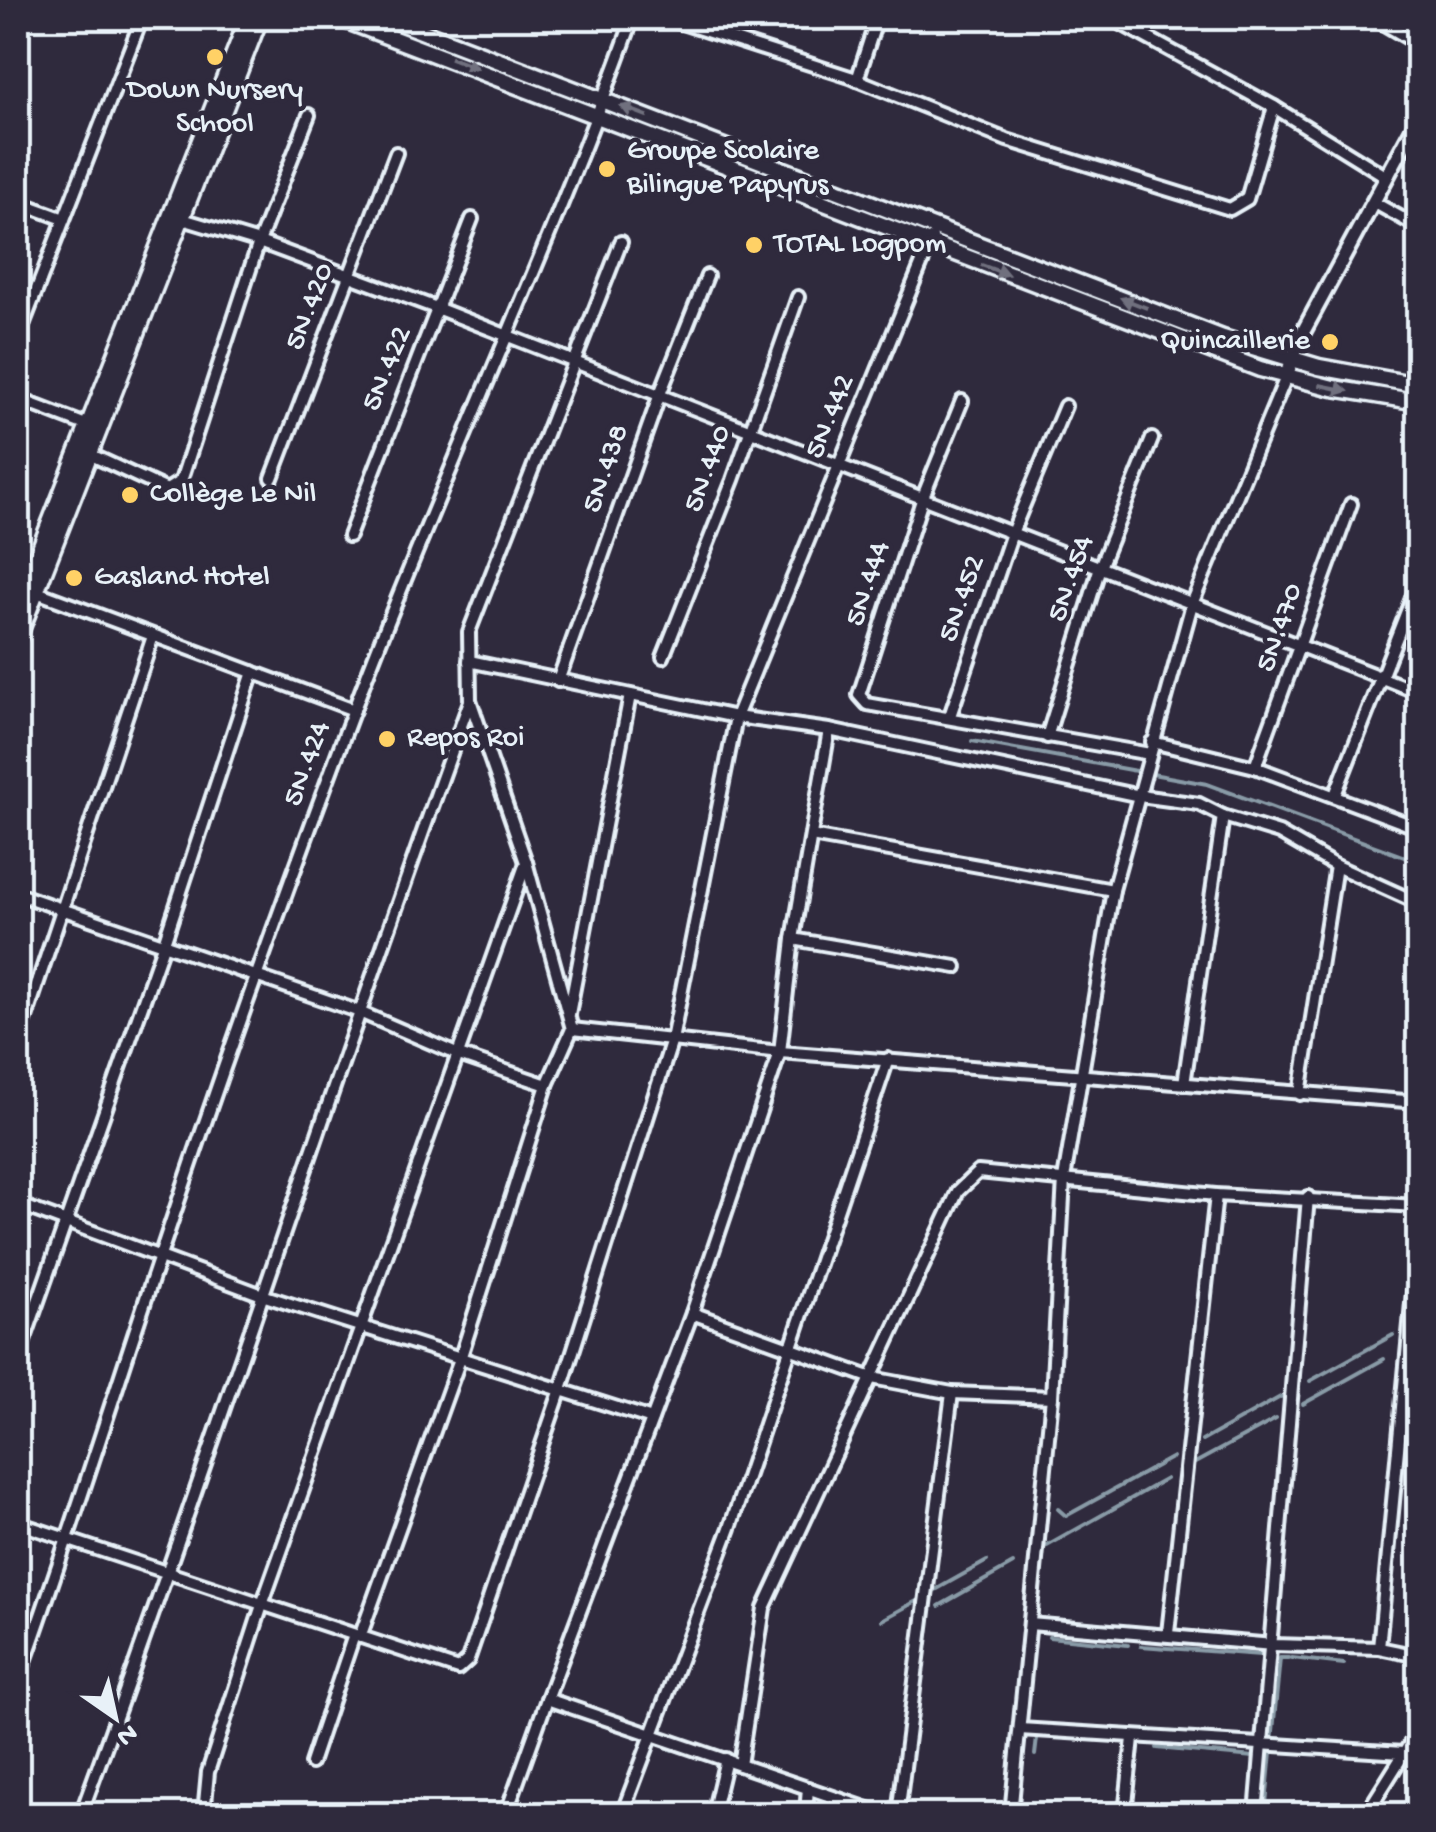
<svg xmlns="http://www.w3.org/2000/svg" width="1436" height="1832" viewBox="0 0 1436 1832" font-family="'Gochi Hand',sans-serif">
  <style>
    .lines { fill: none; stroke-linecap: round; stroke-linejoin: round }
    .stream { stroke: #899ba7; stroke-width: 4 }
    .minor-casing { stroke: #e8f1f8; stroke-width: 18 }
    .tertiary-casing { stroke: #e8f1f8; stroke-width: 20 }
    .secondary-casing { stroke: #e8f1f8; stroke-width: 21 }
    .minor { stroke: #2f2a3d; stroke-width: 10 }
    .tertiary { stroke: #2f2a3d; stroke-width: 12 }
    .secondary { stroke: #2f2a3d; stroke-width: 14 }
    .oneway { fill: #70707e }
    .poi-dot { fill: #ffd166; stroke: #2f2a3d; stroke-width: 4 }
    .labels { text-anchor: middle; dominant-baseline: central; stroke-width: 9; stroke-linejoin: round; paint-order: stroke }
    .poi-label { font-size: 30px; fill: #e8f1f8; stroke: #2f2a3d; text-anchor: start }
    .street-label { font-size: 30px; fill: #e8f1f8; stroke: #2f2a3d }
  </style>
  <rect width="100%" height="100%" fill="#2f2a3d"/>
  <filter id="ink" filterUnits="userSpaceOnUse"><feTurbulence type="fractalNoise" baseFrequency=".01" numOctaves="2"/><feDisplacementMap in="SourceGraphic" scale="20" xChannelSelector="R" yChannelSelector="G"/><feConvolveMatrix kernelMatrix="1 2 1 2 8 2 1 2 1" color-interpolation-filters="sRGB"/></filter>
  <g filter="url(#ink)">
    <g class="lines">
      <g class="stream">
        <polyline points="972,741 1207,784 1418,862"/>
        <polyline points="1408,1377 1418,1378"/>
        <polyline points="1310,1381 1393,1335"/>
        <polyline points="1303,1404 1384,1359"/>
        <polyline points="1202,1441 1284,1395"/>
        <polyline points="1195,1463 1276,1419"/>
        <polyline points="1058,1509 1066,1516 1173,1457"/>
        <polyline points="1047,1546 1166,1479"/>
        <polyline points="930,1593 987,1561"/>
        <polyline points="939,1606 1013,1564"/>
        <polyline points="882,1620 922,1598"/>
        <polyline points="1049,1637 1128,1645"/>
        <polyline points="1141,1646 1261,1655 1265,1660"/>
        <polyline points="1292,1658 1344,1664"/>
        <polyline points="660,1744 672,1750"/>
        <polyline points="1157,1748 1254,1757"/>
        <polyline points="1035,1755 1037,1738"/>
        <polyline points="1265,1814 1280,1658 1289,1658"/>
      </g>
      <defs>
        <g id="minor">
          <polyline points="666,18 850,77 1007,140 1230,209 1247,199 1274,107"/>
          <polyline points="1111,18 1274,107 1387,177"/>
          <polyline points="1374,18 1418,44"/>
          <polyline points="857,80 877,18"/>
          <polyline points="18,202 64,219"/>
          <polyline points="1373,202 1418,227"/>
          <polyline points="179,218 259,242 439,309 1418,692"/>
          <polyline points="18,338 142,18"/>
          <polyline points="18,399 91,427"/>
          <polyline points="962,401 923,497 859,695 867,704 1150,754"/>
          <polyline points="89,454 167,490 181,481 259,242 309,115"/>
          <polyline points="272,478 396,153"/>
          <polyline points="349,536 472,219"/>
          <polyline points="34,591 354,710"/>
          <polyline points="663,657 733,480 798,297"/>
          <polyline points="469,661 736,717 829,730"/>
          <polyline points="558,681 660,394 707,276"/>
          <polyline points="950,716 1012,533 1065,406"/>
          <polyline points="1047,737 1100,567 1152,439"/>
          <polyline points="1152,742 1255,767 1418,828"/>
          <polyline points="1255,767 1351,504"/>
          <polyline points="1335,795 1418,583"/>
          <polyline points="1223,816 1279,833 1336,866 1418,903"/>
          <polyline points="811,836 1113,890"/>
          <polyline points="18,894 357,1011 459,1055 547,1085"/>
          <polyline points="793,939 956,967"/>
          <polyline points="569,1014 630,695"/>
          <polyline points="572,1029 780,1052 1418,1102"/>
          <polyline points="18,1042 153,636"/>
          <polyline points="1300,1094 1336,866"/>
          <polyline points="18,1204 265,1296 652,1419"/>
          <polyline points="692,1313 872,1378 952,1393 1052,1397"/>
          <polyline points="18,1358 164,943 253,672"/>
          <polyline points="18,1523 458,1669 468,1660 561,1389 672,1040 736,717 932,238"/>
          <polyline points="1030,1624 1273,1645 1379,1648 1418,1656"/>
          <polyline points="1168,1633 1216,1195"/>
          <polyline points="360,1637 461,1356 547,1085 572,1029 526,862 470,700 469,632 621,242"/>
          <polyline points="1379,1648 1418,1240"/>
          <path d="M18,1681c50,-139 94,-281 141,-422 61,-184 126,-366 194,-547 88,-233 196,-460 280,-694"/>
          <polyline points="1020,1729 1403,1753 1418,1763"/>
          <polyline points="311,1763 353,1638"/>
          <polyline points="740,1765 764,1608 958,1191 978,1172 1216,1195 1418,1206"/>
          <path d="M81,1814c135,-369 254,-743 389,-1113"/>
          <polyline points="204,1814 208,1772 263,1602 526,863"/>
          <polyline points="506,1814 547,1699"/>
          <polyline points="622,1814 730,1528 888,1059"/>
          <polyline points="713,1814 726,1759"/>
          <polyline points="806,1814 808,1788"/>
          <polyline points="883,1814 547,1699 692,1313 780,1052 793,939 829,730 1140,796 1199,804 1223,816 1184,1084"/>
          <polyline points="898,1814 952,1393"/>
          <polyline points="1011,1814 1052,1397 1064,1179 1113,890 1192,604 1286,377"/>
          <polyline points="1125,1814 1133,1738"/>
          <polyline points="1256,1814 1308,1197"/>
          <polyline points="1366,1814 1418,1731"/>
        </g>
        <polyline id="tertiary" points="1286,377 1301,336 1418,119"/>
        <g id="secondary">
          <polyline points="339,18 1260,369 1333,388 1418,402"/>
          <polyline points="387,18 1223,338 1319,367 1418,385"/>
          <polyline points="18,604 248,18"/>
          <polyline points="18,638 260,18"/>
        </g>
      </defs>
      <use href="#minor" class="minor-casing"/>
      <use href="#tertiary" class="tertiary-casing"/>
      <use href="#secondary" class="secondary-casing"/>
      <use href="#minor" class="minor"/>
      <use href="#tertiary" class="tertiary"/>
      <use href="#secondary" class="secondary"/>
    </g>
    <defs><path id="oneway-solid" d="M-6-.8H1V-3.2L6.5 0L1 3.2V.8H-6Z" transform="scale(2.5)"/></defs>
    <g class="oneway">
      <use href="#oneway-solid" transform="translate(464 63) rotate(21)"/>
      <use href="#oneway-solid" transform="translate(634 111) rotate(-159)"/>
      <use href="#oneway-solid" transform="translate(995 270) rotate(20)"/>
      <use href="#oneway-solid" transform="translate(1134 303) rotate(-159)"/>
      <use href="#oneway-solid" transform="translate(1334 388) rotate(12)"/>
    </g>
  </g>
  <g class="poi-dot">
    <circle cx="215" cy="57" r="10"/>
    <circle cx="607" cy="169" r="10"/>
    <circle cx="754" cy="245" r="10"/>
    <circle cx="1330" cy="342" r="10"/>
    <circle cx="130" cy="495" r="10"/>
    <circle cx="74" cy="578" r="10"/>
    <circle cx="387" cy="739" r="10"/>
  </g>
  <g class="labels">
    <g class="poi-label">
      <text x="215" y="91" text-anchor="middle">Down Nursery<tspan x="215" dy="34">School</tspan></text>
      <text x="627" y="152">Groupe Scolaire<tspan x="627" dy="34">Bilingue Papyrus</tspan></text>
      <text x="774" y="245">TOTAL Logpom</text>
      <text x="1310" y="342" text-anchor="end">Quincaillerie</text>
      <text x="150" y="495">Collège Le Nil</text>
      <text x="94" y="578">Gasland Hotel</text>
      <text x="407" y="739">Repos Roi</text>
    </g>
    <g class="street-label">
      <text transform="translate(311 307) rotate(-69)">5N.420</text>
      <text transform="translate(388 369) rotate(-68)">5N.422</text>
      <text transform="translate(831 417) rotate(-68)">5N.442</text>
      <text transform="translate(607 469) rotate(-71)">5N.438</text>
      <text transform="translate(709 469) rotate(-70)">5N.440</text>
      <text transform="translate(1072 579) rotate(-71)">5N.454</text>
      <text transform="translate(869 584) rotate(-72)">5N.444</text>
      <text transform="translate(963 599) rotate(-71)">5N.452</text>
      <text transform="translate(1281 628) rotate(-71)">5N.470</text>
      <text transform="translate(308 764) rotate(-70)">5N.424</text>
    </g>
  </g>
  <rect width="1436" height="1832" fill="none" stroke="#2f2a3d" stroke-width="60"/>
  <rect x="30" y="30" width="1376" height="1772" fill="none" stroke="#e8f1f8" stroke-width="4" filter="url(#ink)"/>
  <g transform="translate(115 1717) rotate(146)" stroke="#2f2a3d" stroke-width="8" paint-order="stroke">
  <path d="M0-8L18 38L0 25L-18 38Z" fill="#e8f1f8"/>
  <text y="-15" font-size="28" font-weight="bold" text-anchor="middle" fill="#e8f1f8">N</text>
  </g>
</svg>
